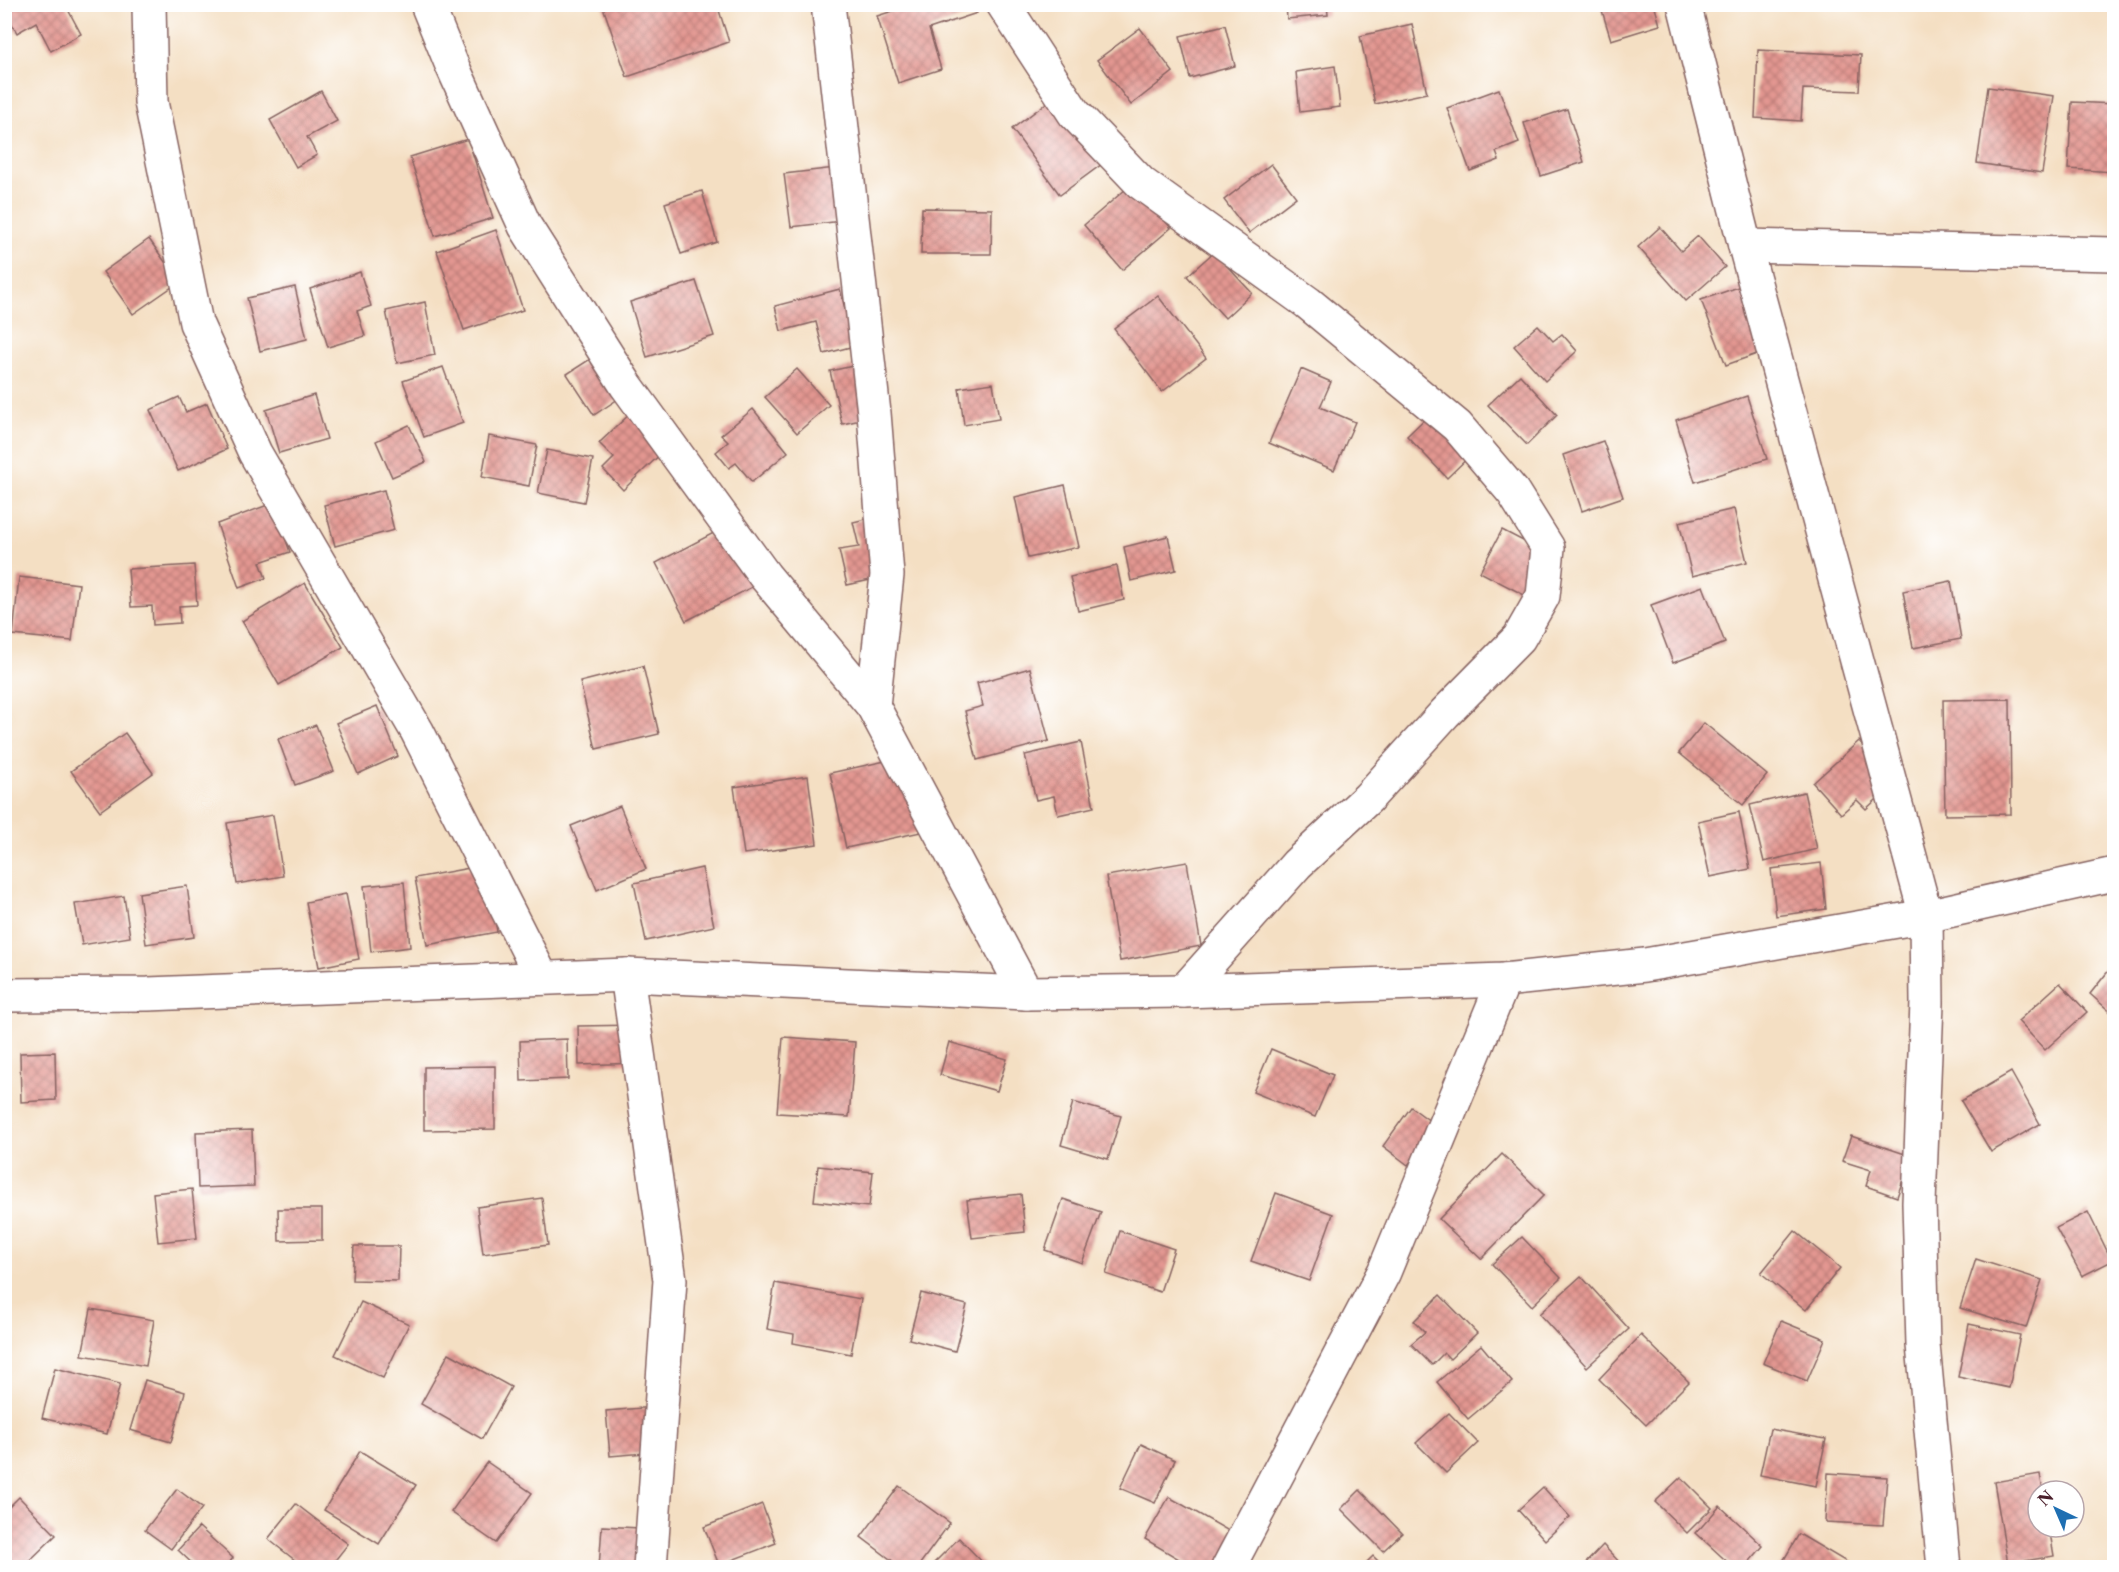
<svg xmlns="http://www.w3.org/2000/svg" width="2119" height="1572" viewBox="0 0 2119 1572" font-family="'Libre Caslon Text',serif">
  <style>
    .building { fill: url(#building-cross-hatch) }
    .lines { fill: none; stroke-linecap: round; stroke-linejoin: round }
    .minor-casing { stroke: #866260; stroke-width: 36 }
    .minor { stroke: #fff; stroke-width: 33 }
  </style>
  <defs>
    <pattern id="building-cross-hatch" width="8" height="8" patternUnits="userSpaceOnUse" patternTransform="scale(1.5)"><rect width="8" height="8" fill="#e39791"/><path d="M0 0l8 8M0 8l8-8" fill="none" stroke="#ba7b77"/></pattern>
  </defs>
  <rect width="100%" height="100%" fill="#fff"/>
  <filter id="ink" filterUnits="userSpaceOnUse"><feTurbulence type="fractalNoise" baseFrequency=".0167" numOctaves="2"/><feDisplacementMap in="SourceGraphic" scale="12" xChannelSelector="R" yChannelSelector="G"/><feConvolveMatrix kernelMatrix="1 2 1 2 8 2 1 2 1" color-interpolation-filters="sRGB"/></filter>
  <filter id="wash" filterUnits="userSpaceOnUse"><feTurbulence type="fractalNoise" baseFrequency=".008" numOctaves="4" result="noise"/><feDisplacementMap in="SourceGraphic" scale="24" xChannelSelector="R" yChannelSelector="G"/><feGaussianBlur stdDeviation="1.35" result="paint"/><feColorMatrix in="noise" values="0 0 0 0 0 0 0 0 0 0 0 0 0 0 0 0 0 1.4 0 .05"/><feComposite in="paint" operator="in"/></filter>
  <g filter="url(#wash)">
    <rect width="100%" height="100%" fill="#f4dfc3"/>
    <g id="blocks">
      <g class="building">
        <polygon points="12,4 65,4 81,34 51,51 36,22 17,33 4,9"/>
        <polygon points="602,4 717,4 729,42 627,77"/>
        <polygon points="915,4 974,4 977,13 929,29 941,69 898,83 877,16"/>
        <polygon points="1286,4 1327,4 1328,15 1287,19"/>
        <polygon points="1600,4 1654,4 1660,25 1611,40"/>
        <polygon points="1412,24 1427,93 1375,104 1360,36"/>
        <polygon points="1225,25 1235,66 1190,78 1180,36"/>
        <polygon points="1140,28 1173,72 1131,105 1097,60"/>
        <polygon points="1758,50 1861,55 1859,91 1803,89 1801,121 1755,118"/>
        <polygon points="1335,66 1340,107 1300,112 1296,72"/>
        <polygon points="1988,87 2054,96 2042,173 1977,163"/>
        <polygon points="1499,89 1519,143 1496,152 1499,160 1470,171 1447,108"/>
        <polygon points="321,91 337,121 307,137 317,155 296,167 270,120"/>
        <polygon points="1057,95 1106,161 1060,195 1012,129"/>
        <polygon points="2072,102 2114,104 2114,172 2068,169"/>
        <polygon points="1567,109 1584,162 1541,176 1524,123"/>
        <polygon points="468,139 493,218 435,236 410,157"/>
        <polygon points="1271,164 1296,197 1249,233 1224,200"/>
        <polygon points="844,167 850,220 791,227 784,174"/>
        <polygon points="1133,183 1171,228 1122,270 1084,225"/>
        <polygon points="702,191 717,242 681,254 665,203"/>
        <polygon points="922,208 992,209 991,254 921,254"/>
        <polygon points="1660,227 1681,251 1698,236 1725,267 1686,301 1638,247"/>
        <polygon points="496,230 523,310 464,330 437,251"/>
        <polygon points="149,239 179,282 133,314 103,272"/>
        <polygon points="1214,252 1252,293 1225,318 1187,276"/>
        <polygon points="360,272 371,306 357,311 365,336 328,347 310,289"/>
        <polygon points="696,281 714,336 647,357 630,302"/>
        <polygon points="1744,285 1768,350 1726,365 1701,300"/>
        <polygon points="295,287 307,339 260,351 247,298"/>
        <polygon points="840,289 854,346 824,354 816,322 781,331 775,306"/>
        <polygon points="1158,296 1206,358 1162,392 1114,329"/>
        <polygon points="425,302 435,355 397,363 386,311"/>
        <polygon points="1538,325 1553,341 1562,334 1577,351 1545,381 1514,346"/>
        <polygon points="598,354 624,395 594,415 567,374"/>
        <polygon points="862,364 875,417 842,424 830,371"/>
        <polygon points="443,367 463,423 424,437 403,381"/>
        <polygon points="797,369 829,405 797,433 765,397"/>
        <polygon points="1301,369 1331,382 1320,407 1355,422 1334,470 1269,443"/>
        <polygon points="1520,375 1557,415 1527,445 1488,405"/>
        <polygon points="993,383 999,419 964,425 959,388"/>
        <polygon points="314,395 327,439 279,453 266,410"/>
        <polygon points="1747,396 1767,459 1695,482 1676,420"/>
        <polygon points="179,397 186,412 207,403 227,449 178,471 150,410"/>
        <polygon points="1441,403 1481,445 1447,478 1407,436"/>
        <polygon points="753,409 788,452 752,482 736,463 729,468 716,452 728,442 721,435"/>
        <polygon points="634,410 669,446 623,490 603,469 614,458 599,443"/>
        <polygon points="409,425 426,462 392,477 376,441"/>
        <polygon points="489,436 537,445 529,486 482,477"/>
        <polygon points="1603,441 1623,497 1582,511 1563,455"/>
        <polygon points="547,450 593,459 584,502 538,493"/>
        <polygon points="1065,485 1079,547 1028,558 1015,497"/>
        <polygon points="384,490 394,530 335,546 324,505"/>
        <polygon points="273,503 290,552 260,562 266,578 239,588 217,524"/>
        <polygon points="1734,509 1747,562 1692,576 1679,522"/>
        <polygon points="887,514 898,574 847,585 839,550 859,547 853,522"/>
        <polygon points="727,526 756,585 686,621 656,563"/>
        <polygon points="1502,530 1548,554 1526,596 1480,572"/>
        <polygon points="1168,536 1176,570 1131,581 1124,547"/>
        <polygon points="194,565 197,605 179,606 180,623 153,625 152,606 131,607 128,569"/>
        <polygon points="1117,566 1124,600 1078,611 1070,577"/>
        <polygon points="19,577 79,584 72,641 13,635"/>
        <polygon points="1951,581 1961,639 1913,648 1903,591"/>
        <polygon points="305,583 343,647 279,685 242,621"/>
        <polygon points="1703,586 1725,643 1673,663 1651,605"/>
        <polygon points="643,666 659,734 596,749 580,682"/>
        <polygon points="1030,668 1049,741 977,760 965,711 983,706 977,683"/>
        <polygon points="2010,699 2011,814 1945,815 1943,700"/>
        <polygon points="377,706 398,756 358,774 336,723"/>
        <polygon points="1704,723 1767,775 1743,805 1679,753"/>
        <polygon points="316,725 334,771 295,785 278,739"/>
        <polygon points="125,733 153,773 100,811 71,771"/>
        <polygon points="1859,741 1896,782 1866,809 1857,800 1841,814 1813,783"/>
        <polygon points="1081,742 1094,807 1058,815 1054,796 1036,800 1025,755"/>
        <polygon points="904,757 921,832 846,848 830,773"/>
        <polygon points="808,776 817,844 744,854 734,787"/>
        <polygon points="1804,792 1817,849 1764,862 1750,805"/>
        <polygon points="620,806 646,869 597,890 571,826"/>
        <polygon points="1739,812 1750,869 1710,877 1698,821"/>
        <polygon points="273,815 283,876 237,884 227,823"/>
        <polygon points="1187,862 1201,946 1120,961 1106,876"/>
        <polygon points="1821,863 1826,909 1776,916 1771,869"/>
        <polygon points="486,865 497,932 427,945 415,878"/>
        <polygon points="702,868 714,926 646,941 634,883"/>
        <polygon points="404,882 410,947 371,952 364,886"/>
        <polygon points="187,886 194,937 146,944 139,893"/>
        <polygon points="346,894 359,959 319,967 306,902"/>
        <polygon points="124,896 130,937 82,945 75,904"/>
        <polygon points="2114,964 2114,1015 2090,994"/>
        <polygon points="2060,983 2087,1012 2045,1050 2018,1021"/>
        <polygon points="640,1025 640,1063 579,1065 578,1026"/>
        <polygon points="783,1037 855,1042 849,1117 777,1113"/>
        <polygon points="567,1039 568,1079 521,1081 520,1041"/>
        <polygon points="949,1042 1007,1059 997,1091 940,1075"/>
        <polygon points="1271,1049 1333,1075 1315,1117 1253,1092"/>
        <polygon points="55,1052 56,1100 21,1102 20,1053"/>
        <polygon points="495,1066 495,1129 424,1130 424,1067"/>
        <polygon points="2011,1072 2040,1124 1991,1152 1961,1101"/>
        <polygon points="1073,1102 1121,1116 1108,1159 1061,1145"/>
        <polygon points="1411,1107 1446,1133 1423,1145 1408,1165 1383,1146"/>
        <polygon points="252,1130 254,1186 198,1188 196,1132"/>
        <polygon points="1851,1136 1911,1156 1897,1197 1866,1186 1871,1170 1842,1161"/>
        <polygon points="1502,1154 1544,1195 1481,1259 1439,1219"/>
        <polygon points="818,1166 873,1172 869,1207 814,1201"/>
        <polygon points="192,1189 197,1238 158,1242 153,1193"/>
        <polygon points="1276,1193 1333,1214 1309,1281 1251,1261"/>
        <polygon points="1021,1194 1025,1232 972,1238 967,1200"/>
        <polygon points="542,1198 548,1245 483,1254 477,1207"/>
        <polygon points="1063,1199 1101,1212 1082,1263 1045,1250"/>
        <polygon points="278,1209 322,1209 322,1240 279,1241"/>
        <polygon points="2088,1212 2112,1261 2082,1276 2056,1228"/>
        <polygon points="1120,1231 1174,1249 1160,1292 1106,1274"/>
        <polygon points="1795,1231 1840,1268 1806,1310 1761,1273"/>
        <polygon points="1522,1237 1561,1278 1532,1306 1492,1264"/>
        <polygon points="354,1246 399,1246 398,1281 352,1280"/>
        <polygon points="1976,1259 2042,1280 2026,1328 1960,1308"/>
        <polygon points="1581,1276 1629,1329 1587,1367 1539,1314"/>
        <polygon points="775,1283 861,1299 851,1354 793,1343 794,1334 767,1329"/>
        <polygon points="921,1293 967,1305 955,1351 909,1339"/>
        <polygon points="1440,1295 1477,1333 1450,1359 1444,1353 1432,1365 1411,1344 1425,1332 1414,1321"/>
        <polygon points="361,1302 409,1324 383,1378 335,1355"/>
        <polygon points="91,1309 154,1320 146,1366 82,1355"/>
        <polygon points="1781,1321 1825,1339 1807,1381 1763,1363"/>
        <polygon points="1969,1324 2020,1335 2009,1388 1958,1377"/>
        <polygon points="1641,1335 1689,1382 1646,1425 1599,1379"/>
        <polygon points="1481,1345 1512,1382 1468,1419 1437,1382"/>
        <polygon points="449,1353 511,1387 482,1439 421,1404"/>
        <polygon points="55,1368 120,1384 107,1434 42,1418"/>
        <polygon points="145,1380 185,1392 171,1442 130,1430"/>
        <polygon points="666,1406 669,1451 610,1456 606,1411"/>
        <polygon points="1449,1413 1478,1443 1446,1473 1416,1443"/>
        <polygon points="1770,1429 1826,1439 1816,1486 1760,1475"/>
        <polygon points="1141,1444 1175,1460 1155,1503 1120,1488"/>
        <polygon points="360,1451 416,1485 379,1544 324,1510"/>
        <polygon points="487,1462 532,1493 496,1543 451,1512"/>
        <polygon points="1828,1473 1887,1477 1883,1525 1825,1522"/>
        <polygon points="2040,1474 2043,1491 2038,1491 2038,1527 2049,1527 2054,1556 2008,1564 1994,1482"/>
        <polygon points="1681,1477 1712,1508 1687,1533 1655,1502"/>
        <polygon points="899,1486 950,1523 917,1568 902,1568 861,1537"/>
        <polygon points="1543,1487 1570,1517 1545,1540 1518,1510"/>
        <polygon points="177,1489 202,1508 171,1549 145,1530"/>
        <polygon points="1360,1490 1402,1533 1383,1551 1341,1509"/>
        <polygon points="19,1497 56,1535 22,1568 18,1568 5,1554 5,1511"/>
        <polygon points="1169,1497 1250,1543 1236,1568 1194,1568 1145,1539"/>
        <polygon points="296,1504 348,1544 329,1568 305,1568 268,1539"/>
        <polygon points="762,1504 776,1543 719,1565 704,1527"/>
        <polygon points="1720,1506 1763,1546 1744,1568 1734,1568 1696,1533"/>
        <polygon points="602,1526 658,1529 655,1568 599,1568"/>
        <polygon points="199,1527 233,1558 225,1568 197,1568 178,1550"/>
        <polygon points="1799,1534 1850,1564 1848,1568 1779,1568"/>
        <polygon points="959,1538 988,1568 929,1568"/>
        <polygon points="1603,1545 1625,1568 1581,1568"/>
        <polygon points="1373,1556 1385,1568 1361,1568"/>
      </g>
    </g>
  </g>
  <g filter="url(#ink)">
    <use href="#blocks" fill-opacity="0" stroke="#866260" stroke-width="1.5"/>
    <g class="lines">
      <defs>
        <g id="minor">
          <polyline points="149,4 151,102 196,323 255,453 417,731 542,978"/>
          <polyline points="427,4 451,63 525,226 626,385 765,576 873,706 1026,993"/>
          <polyline points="828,4 874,413 887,575 873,706"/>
          <polyline points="1003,4 1074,113 1141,183 1308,303 1457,426 1513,492 1548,548 1543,596 1519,638 1445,713 1368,798 1297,864 1184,991"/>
          <polyline points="1684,4 1745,246 1926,916 1927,1003 1919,1203 1923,1345 1944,1568"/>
          <polyline points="1745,246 2114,254"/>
          <polyline points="627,975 670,1280 650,1568"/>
          <polyline points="4,995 148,994 627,975 1026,993 1184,991 1504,980 1645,965 1926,916 2114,874"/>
          <polyline points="1228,1568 1384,1272 1504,980"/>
        </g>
      </defs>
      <use href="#minor" class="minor-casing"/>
      <use href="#minor" class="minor"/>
    </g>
  </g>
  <rect width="2119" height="1572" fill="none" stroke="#fff" stroke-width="24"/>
  <g transform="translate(2056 1509) rotate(316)"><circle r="28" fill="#ffffff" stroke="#b7a5aa" stroke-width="1.5"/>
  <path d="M0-4.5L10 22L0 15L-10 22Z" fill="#1f6fb2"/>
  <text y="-9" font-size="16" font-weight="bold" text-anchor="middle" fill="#4a1f2b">N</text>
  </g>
</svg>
